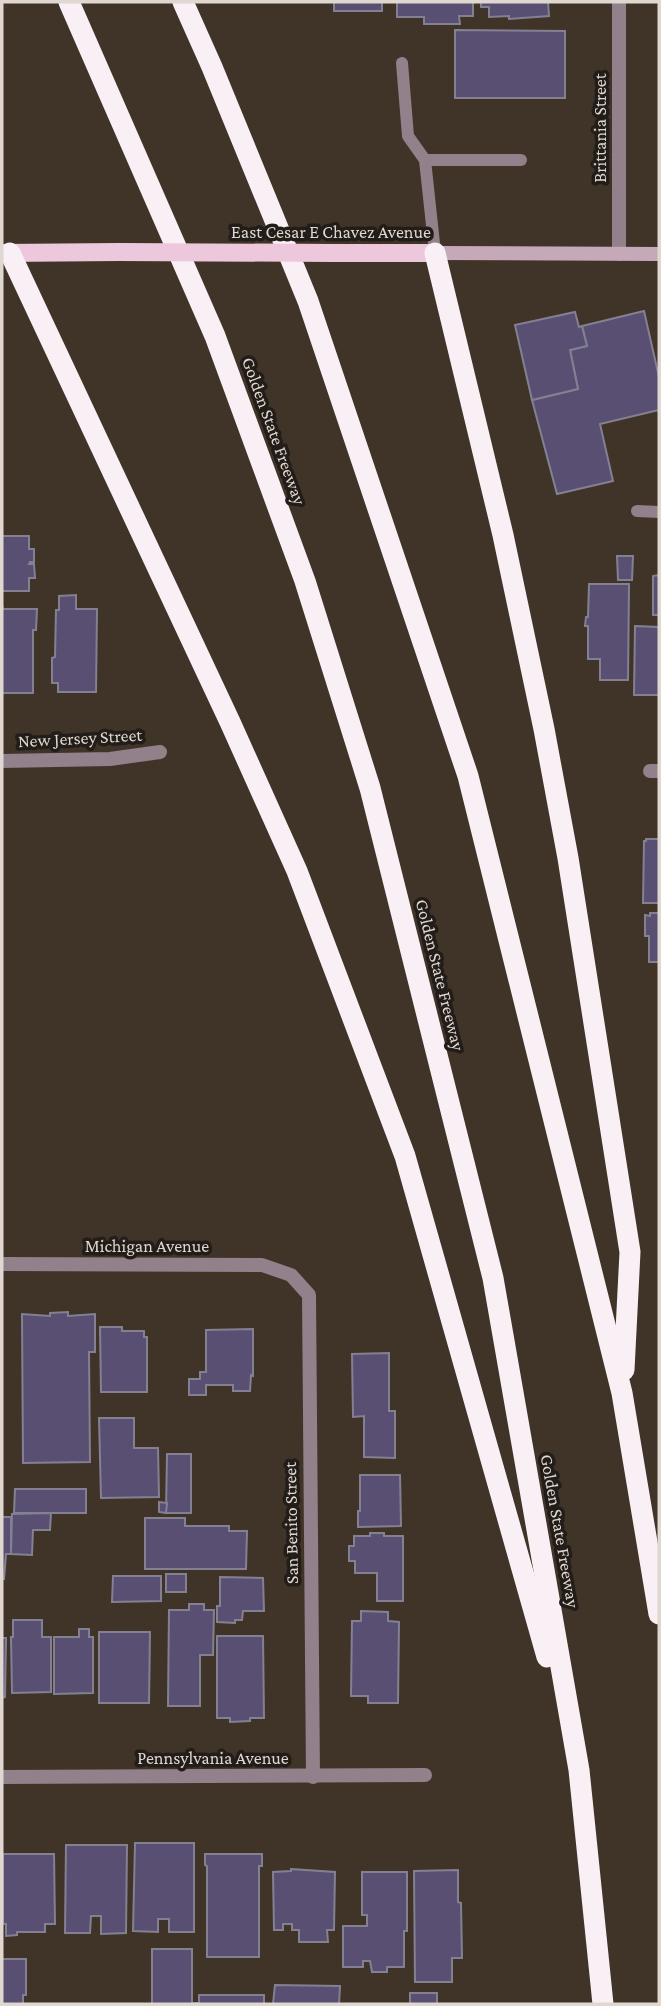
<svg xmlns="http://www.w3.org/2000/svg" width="661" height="2006" viewBox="0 0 661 2006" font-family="'Crimson Pro',serif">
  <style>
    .building { fill: #584f73; stroke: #838091; stroke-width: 2 }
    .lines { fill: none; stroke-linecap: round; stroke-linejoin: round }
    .lane { stroke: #92808a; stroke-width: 12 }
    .street { stroke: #92808a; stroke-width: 14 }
    .secondary { stroke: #c5a9b9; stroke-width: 14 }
    .primary { stroke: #edc8dd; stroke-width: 18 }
    .highway { stroke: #f9f0f5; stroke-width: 21 }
    .primary-bridge { stroke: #edc8dd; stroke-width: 18 }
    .labels { text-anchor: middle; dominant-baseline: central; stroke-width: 7; stroke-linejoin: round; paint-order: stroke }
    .street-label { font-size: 18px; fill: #dfd7d0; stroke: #221d18 }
  </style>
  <rect width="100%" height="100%" fill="#403429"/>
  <g class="building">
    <rect x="334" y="2" width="48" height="9"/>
    <polygon points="397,2 473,2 473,16 459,16 460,24 424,24 424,17 397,17"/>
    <polygon points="481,2 548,2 549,16 509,19 509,16 489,17 489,7 481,7"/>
    <polygon points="455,30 565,31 565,98 455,98"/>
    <polygon points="644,311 659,377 659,410 600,424 613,481 557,494 532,400 578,389 570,350 587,346 582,326"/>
    <polygon points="575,312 579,327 582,326 587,346 570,350 578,389 532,400 515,325"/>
    <polygon points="2,536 29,536 29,549 34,549 34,562 30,562 29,564 34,564 35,578 29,578 29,591 2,591"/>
    <polygon points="617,556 633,556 632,580 618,580"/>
    <polygon points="659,575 659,615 653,615 653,576"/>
    <polygon points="589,584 629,584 628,680 600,680 600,659 588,659 588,626 585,626 586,617 588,617"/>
    <polygon points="76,595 76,609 97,609 96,692 58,692 58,683 52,683 52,658 55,657 56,610 59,610 59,596"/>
    <polygon points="2,605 3,609 37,609 36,630 33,630 33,693 2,693"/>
    <polygon points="635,626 659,627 659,695 634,695"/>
    <polygon points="646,839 659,839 659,903 643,903 644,841 646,841"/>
    <polygon points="650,913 659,913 659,962 649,962 649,936 645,936 645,915 650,916"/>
    <polygon points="68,1312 68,1316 95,1314 95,1352 89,1352 90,1462 23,1463 22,1314 50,1316 50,1313"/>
    <polygon points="100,1327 122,1327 122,1331 144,1331 144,1337 147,1337 147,1392 101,1392"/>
    <polygon points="253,1329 253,1376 251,1375 250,1391 233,1391 233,1385 206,1385 206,1395 189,1395 189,1379 200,1379 200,1372 206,1372 206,1330"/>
    <polygon points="389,1353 389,1411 395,1411 395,1458 364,1457 364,1416 353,1417 352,1354"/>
    <polygon points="99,1418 134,1418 134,1448 158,1448 159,1497 101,1498"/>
    <polygon points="167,1454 191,1454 191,1513 166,1513"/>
    <polygon points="360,1475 400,1475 401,1526 358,1527 358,1511 360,1511"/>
    <polygon points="15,1489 86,1489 86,1513 14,1513"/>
    <polygon points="159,1502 167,1503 166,1513 159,1512"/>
    <polygon points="51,1513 50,1530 33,1530 32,1555 11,1554 12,1514"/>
    <polygon points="2,1517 11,1517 11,1554 6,1554 4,1579 2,1579"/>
    <polygon points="145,1518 185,1518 185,1526 229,1526 229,1531 247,1531 246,1569 145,1569"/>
    <polygon points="370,1533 384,1533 384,1536 403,1536 403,1601 377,1601 377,1573 355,1573 355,1561 349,1561 349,1546 354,1546 354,1536 370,1536"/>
    <rect x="166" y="1574" width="20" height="18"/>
    <polygon points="113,1576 161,1576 161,1601 112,1602"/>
    <polygon points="220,1577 263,1578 264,1611 243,1611 242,1620 235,1620 235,1623 217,1622 217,1606 220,1606"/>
    <polygon points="189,1604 204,1604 204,1610 214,1610 213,1655 200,1655 200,1706 168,1706 169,1610 189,1610"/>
    <polygon points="361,1611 388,1612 388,1621 399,1622 398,1703 368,1703 368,1696 351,1696 352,1621 361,1621"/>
    <polygon points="13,1620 42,1620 42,1637 51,1637 51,1692 12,1693 11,1637 13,1637"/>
    <polygon points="79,1629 89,1629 89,1637 93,1637 93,1693 54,1694 54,1637 79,1637"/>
    <polygon points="99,1632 150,1632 149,1703 99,1703"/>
    <polygon points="217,1636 263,1636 264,1718 250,1718 250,1721 230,1722 230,1718 217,1718"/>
    <polygon points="2,1638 6,1638 5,1697 2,1698"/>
    <polygon points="135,1843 194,1843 194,1932 169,1932 169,1919 158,1919 158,1932 133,1931"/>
    <polygon points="66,1845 127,1845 126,1933 101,1934 101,1916 91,1916 90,1933 65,1933"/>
    <polygon points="3,1854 54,1854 55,1924 45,1924 45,1932 17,1932 17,1935 6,1936 6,1924 3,1924"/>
    <polygon points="205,1854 262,1854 262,1866 259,1866 259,1957 207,1957 207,1866 205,1865"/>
    <polygon points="291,1869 335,1872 334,1930 327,1930 328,1942 299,1942 299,1930 292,1930 292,1924 283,1924 283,1930 274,1930 273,1872 291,1871"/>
    <polygon points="458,1870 458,1902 461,1903 462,1958 452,1958 452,1982 415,1982 414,1871"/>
    <polygon points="362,1872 407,1872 407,1931 404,1931 404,1967 387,1967 387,1972 372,1972 370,1961 363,1961 363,1967 343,1967 343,1926 367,1926 367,1915 362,1915"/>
    <polygon points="152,1949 192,1949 192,2003 197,2003 197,2004 152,2004"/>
    <polygon points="2,1959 26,1959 26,1995 23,1995 23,2004 2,2004"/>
    <polygon points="275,1985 340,1986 339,2004 273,2004"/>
    <rect x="410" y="1993" width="27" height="11"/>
    <rect x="199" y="1995" width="65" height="9"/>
  </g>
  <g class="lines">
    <g class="lane">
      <polyline points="402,63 408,136 425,160 435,253"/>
      <polyline points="425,160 521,160"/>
      <polyline points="637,511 659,512"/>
    </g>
    <g class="street">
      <polyline points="619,254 619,2"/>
      <polyline points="2,761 110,759 160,752"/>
      <polyline points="650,771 659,771"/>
      <polyline points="2,1264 262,1265 291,1275 309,1295 313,1777"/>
      <polyline points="2,1777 425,1775"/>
    </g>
    <polyline class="secondary" points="435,253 659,254"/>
    <g class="primary">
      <polyline points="2,253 119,252"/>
      <polyline points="336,253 435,253"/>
    </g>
    <g class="highway">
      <polyline points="69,2 215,336 305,581 370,788 493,1278 579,1770 603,2004"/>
      <polyline points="183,2 212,67 308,301 468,776 622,1393 659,1614"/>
      <polyline points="10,253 230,722 297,871 405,1156 547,1657"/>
      <polyline points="435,253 503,535 544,729 568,858 630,1252 624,1370"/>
    </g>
    <polyline class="primary-bridge" points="119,252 336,253"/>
  </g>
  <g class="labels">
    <g class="street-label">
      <text transform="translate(600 128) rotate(-90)">Brittania Street</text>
      <text x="331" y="232">East Cesar E Chavez Avenue</text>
      <text transform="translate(274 431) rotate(70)">Golden State Freeway</text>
      <text transform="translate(80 738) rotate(-3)">New Jersey Street</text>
      <text transform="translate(440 975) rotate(76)">Golden State Freeway</text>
      <text x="147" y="1246">Michigan Avenue</text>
      <text transform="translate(291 1523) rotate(-91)">San Benito Street</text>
      <text transform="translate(560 1531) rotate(80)">Golden State Freeway</text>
      <text x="213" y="1758">Pennsylvania Avenue</text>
    </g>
  </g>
  <rect width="661" height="2006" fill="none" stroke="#dfd7d0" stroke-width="7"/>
</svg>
